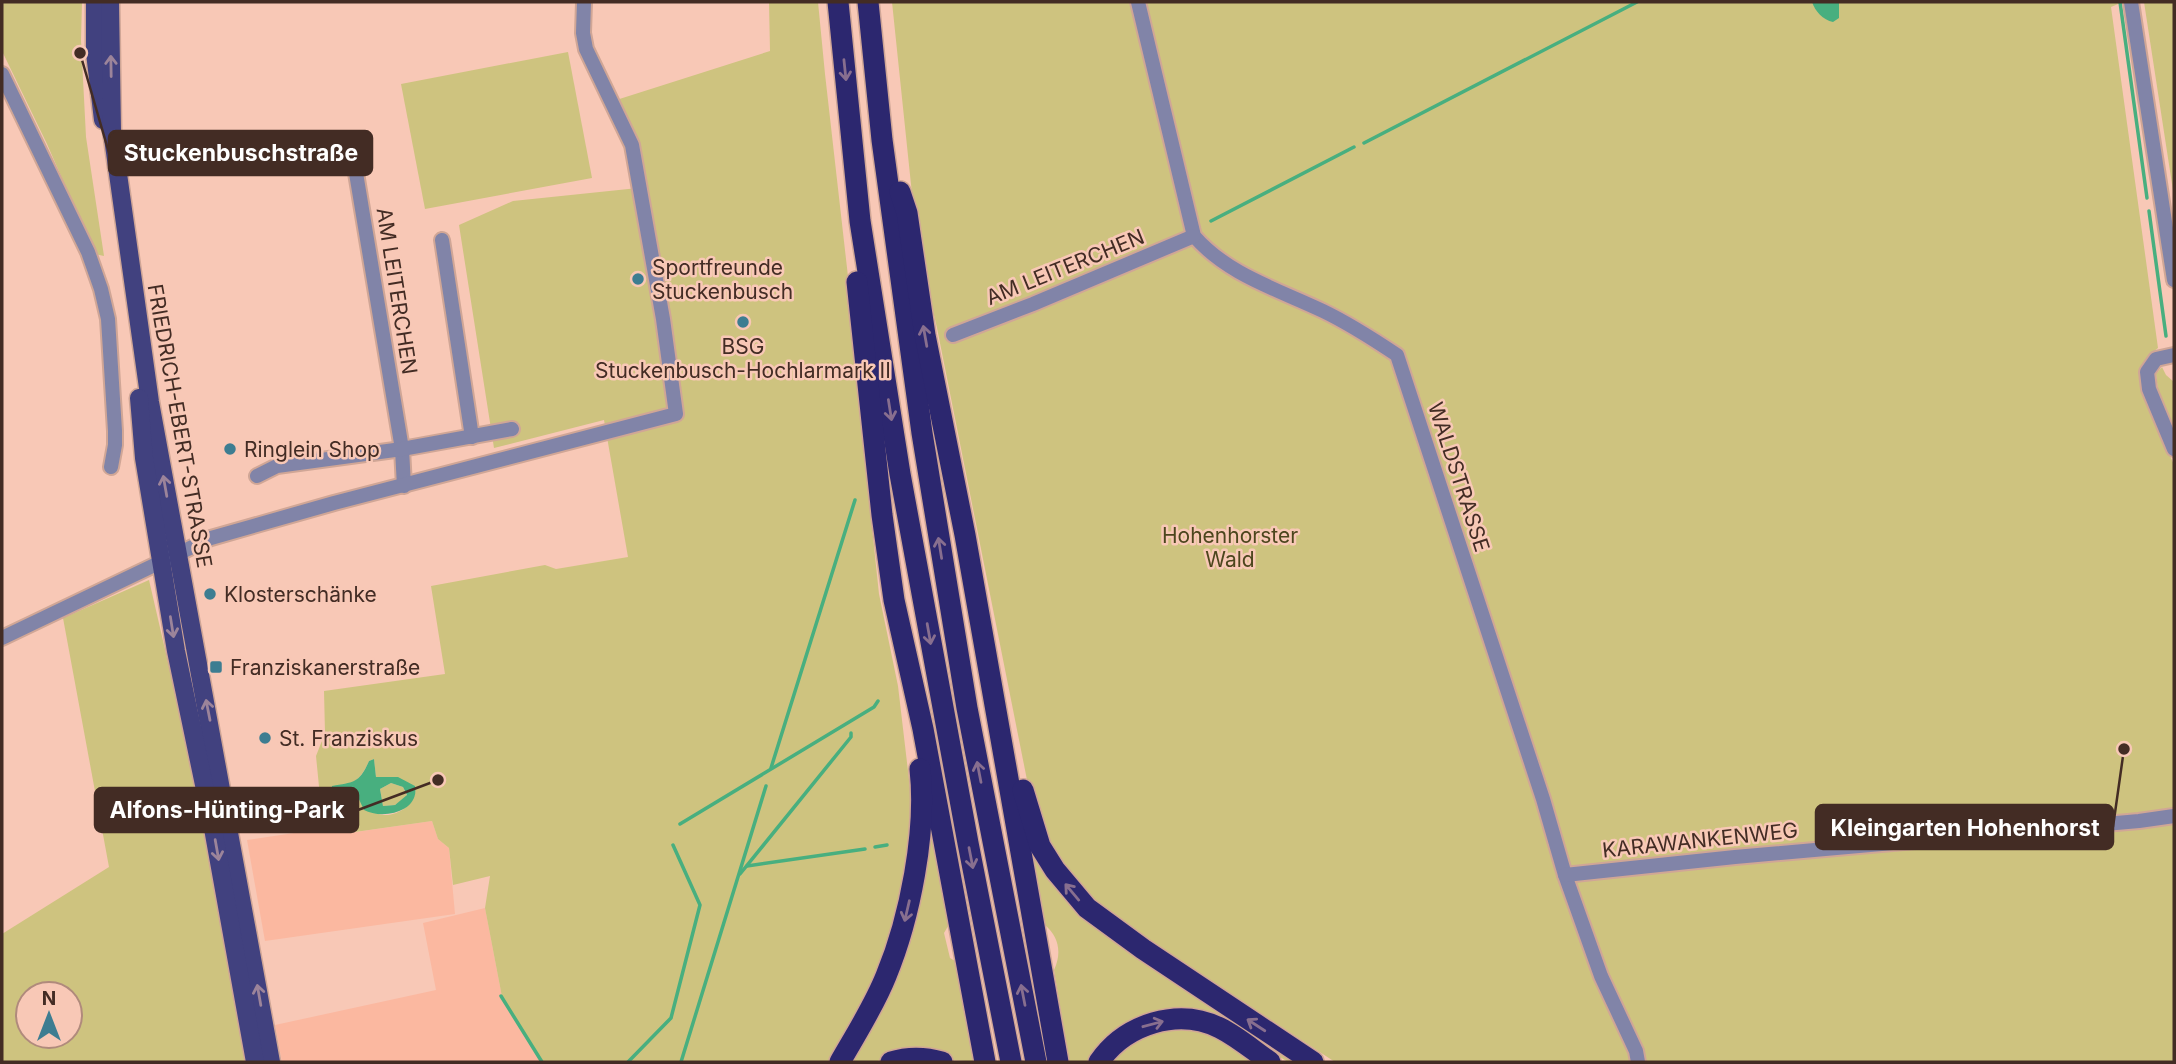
<svg xmlns="http://www.w3.org/2000/svg" width="2176" height="1064" viewBox="0 0 2176 1064" font-family="Inter,sans-serif">
  <style>
    .built { fill: #fbb8a0 }
    .green { fill: #cec37f; fill-rule: evenodd }
    .water { fill: #48af7f; fill-rule: evenodd }
    .lines { fill: none; stroke-linecap: round; stroke-linejoin: round }
    .stream { stroke: #48af7f; stroke-width: 3.5 }
    .minor-casing { stroke: #d0a696; stroke-width: 18 }
    .major-casing { stroke: #d0a696; stroke-width: 21 }
    .highway-casing { stroke: #d0a696; stroke-width: 24 }
    .minor { stroke: #8184a8; stroke-width: 14 }
    .major { stroke: #41417f; stroke-width: 18 }
    .highway { stroke: #2c276f; stroke-width: 21 }
    .oneway { stroke: #9c849a }
    .oneway2 { stroke: #886f8f }
    .poi-dot { fill: #3d7d91; stroke: #f8c8b6; stroke-width: 2.5 }
    .labels { text-anchor: middle; dominant-baseline: central; stroke-width: 5; stroke-linejoin: round; paint-order: stroke }
    .poi-label { font-size: 21px; fill: #432c24; stroke: #f8c8b6; text-anchor: start }
    .street-label { font-size: 21px; fill: #432c24; stroke: #f8c8b6 }
    .park-label { font-size: 21px; fill: #4c461d; stroke: #f8c8b6 }
    .leader { fill: none; stroke: #432c24; stroke-width: 2.5 }
    .callout-dot { fill: #432c24; stroke: #f8c8b6; stroke-width: 2.5 }
    .callout { fill: #432c24; stroke: #432c24; stroke-width: 2.5 }
    .callout-label { font-size: 23px; text-anchor: middle; font-weight: bold; fill: #fff }
  </style>
  <rect width="100%" height="100%" fill="#f8c8b6"/>
  <g class="built">
    <polygon points="347,820 349,833 432,821 438,839 449,848 455,914 265,941 247,840 334,827 334,821"/>
    <polygon points="485,908 503,1002 543,1062 282,1062 275,1025 436,990 423,923"/>
  </g>
  <g class="green">
    <polygon points="2,2 82,2 81,40 86,137 104,256 95,254 47,144 2,51"/>
    <path d="M769,2h49l7,72 31,273 6,85 17,162 19,92 14,119 -9,101 -36,94 -35,62h-289l-40,-60 -18,-94 5,-32 -37,9 -4,-37 -11,-9 -6,-18 -84,12 -1,-13h-20l-5,-3 -6,-61 9,-23 -1,-42 121,-17 -14,-88 114,-21 11,4 72,-12 -24,-137 -110,28 -35,-223 54,-24 125,-13 -8,-41 -20,-45 160,-51zM374,759l2,18 39,9c4,18 -22,35 -39,27 -12,-5 -17,-13 -23,-23l-6,-1 -10,6 -8,-4 3,-5c21,-2 27,-3 37,-25z"/>
    <path d="M892,2h1231l-12,5 47,341c-8,6 -13,12 -16,22 -4,18 25,76 32,95v597h-839l-225,-147c-27,-22 -51,-46 -66,-78 -6,-13 -10,-28 -14,-42l-93,-467 -20,-86z"/>
    <polygon points="2144,2 2174,2 2174,198 2172,184"/>
    <polygon points="568,52 592,178 425,209 401,84"/>
    <polygon points="2162,367 2166,375 2174,382 2174,433 2158,390 2156,374"/>
    <path d="M149,580l60,260 37,222h-244v-128l107,-67 -46,-249zM28,994h42v42h-42z"/>
    <polygon points="391,783 403,787 407,796 395,805 383,806 380,789"/>
    <path d="M1020,813l43,79 240,170h-15l-64,-40 -65,-9 -67,49h-23l-15,-92c8,-17 5,-33 -9,-45z"/>
    <polygon points="930,820 951,921 944,933 950,958 960,964 980,1062 891,1056 875,1062 851,1062 892,992 913,925"/>
    <polygon points="1171,1026 1211,1032 1257,1062 1106,1062 1122,1045"/>
  </g>
  <g class="water">
    <path d="M1812,2h27v16l-6,4c-10,-2 -18,-11 -21,-20z"/>
    <path d="M374,759l2,18h22l17,9c5,26 -33,34 -51,24l-8,-17 -5,-4 -8,1 -2,4 -9,3 -3,-2 3,-9c21,-4 27,-2 37,-25zM391,783l12,4 4,8 -12,10 -12,1 -3,-17z"/>
  </g>
  <g class="lines">
    <g class="stream">
      <polyline points="2120,2 2147,198"/>
      <polyline points="1364,143 1637,2"/>
      <polyline points="2149,211 2166,336"/>
      <polyline points="1211,221 1354,147"/>
      <polyline points="771,768 855,500"/>
      <polyline points="680,824 874,707 878,701"/>
      <polyline points="875,847 887,845"/>
      <polyline points="747,866 865,849"/>
      <polyline points="740,874 851,737 851,733"/>
      <polyline points="501,996 542,1062"/>
      <polyline points="628,1062 671,1018 700,905 673,845"/>
      <polyline points="681,1062 766,786"/>
    </g>
    <defs>
      <g id="minor">
        <path d="M1138,2l56,234c34,39 83,53 129,75 25,12 50,28 74,44l146,444 22,76 36,101 35,75 2,11"/>
        <polyline points="2131,2 2174,280"/>
        <polyline points="2,74 88,252 101,289 108,319 115,431 115,445 111,467"/>
        <polyline points="362,140 356,173 402,449 404,486"/>
        <polyline points="442,240 472,437"/>
        <polyline points="953,335 1033,304 1194,236"/>
        <polyline points="2174,355 2156,359 2147,372 2149,389 2174,449"/>
        <polyline points="257,476 277,466 402,449 512,429"/>
        <polyline points="2,638 211,538 334,503 676,414 663,319 632,145 586,49 583,33 584,2"/>
        <polyline points="1565,875 1735,857 2139,821 2174,816"/>
      </g>
      <g id="major">
        <polyline points="95,2 95,53 103,120"/>
        <polyline points="110,2 112,131 150,402 271,1062"/>
        <polyline points="139,398 144,458 176,651 212,823 255,1062"/>
      </g>
      <g id="highway">
        <polyline points="838,2 860,221 900,474 968,843 1011,1062"/>
        <polyline points="868,2 882,140 922,433 967,708 1036,1062"/>
        <polyline points="900,192 907,213 925,335 965,535 1058,1062"/>
        <polyline points="857,282 882,515 894,600 923,729 985,1062"/>
        <polyline points="1023,790 1040,846 1055,870 1087,908 1143,949 1313,1062"/>
        <path d="M840,1062c16,-28 34,-56 46,-86 24,-58 41,-145 34,-207"/>
        <path d="M891,1062c16,-5 34,-5 51,0"/>
        <path d="M1099,1062c26,-38 79,-55 121,-34 18,9 34,23 50,34"/>
      </g>
    </defs>
    <use href="#minor" class="minor-casing"/>
    <use href="#major" class="major-casing"/>
    <use href="#highway" class="highway-casing"/>
    <use href="#minor" class="minor"/>
    <use href="#major" class="major"/>
    <use href="#highway" class="highway"/>
  </g>
  <defs><path id="oneway-shaft" d="M-6 0H5M1.5-3L5.5 0L1.5 3" fill="none" stroke-width="1.6" stroke-linecap="round" stroke-linejoin="round" transform="scale(1.75)"/></defs>
  <g class="oneway">
    <use href="#oneway-shaft" transform="translate(111 66) rotate(-91)"/>
    <use href="#oneway-shaft" transform="translate(165 486) rotate(-100)"/>
    <use href="#oneway-shaft" transform="translate(172 627) rotate(81)"/>
    <use href="#oneway-shaft" transform="translate(208 710) rotate(-101)"/>
    <use href="#oneway-shaft" transform="translate(217 850) rotate(80)"/>
    <use href="#oneway-shaft" transform="translate(259 995) rotate(-100)"/>
  </g>
  <g class="oneway2">
    <use href="#oneway-shaft" transform="translate(845 70) rotate(84)"/>
    <use href="#oneway-shaft" transform="translate(925 336) rotate(-100)"/>
    <use href="#oneway-shaft" transform="translate(890 410) rotate(81)"/>
    <use href="#oneway-shaft" transform="translate(940 548) rotate(-99)"/>
    <use href="#oneway-shaft" transform="translate(929 634) rotate(80)"/>
    <use href="#oneway-shaft" transform="translate(979 772) rotate(-101)"/>
    <use href="#oneway-shaft" transform="translate(971 858) rotate(79)"/>
    <use href="#oneway-shaft" transform="translate(1072 892) rotate(-130)"/>
    <use href="#oneway-shaft" transform="translate(907 911) rotate(103)"/>
    <use href="#oneway-shaft" transform="translate(1023 995) rotate(-101)"/>
    <use href="#oneway-shaft" transform="translate(1153 1024) rotate(-15)"/>
    <use href="#oneway-shaft" transform="translate(1256 1025) rotate(-147)"/>
  </g>
  <g class="poi-dot">
    <circle cx="638" cy="279" r="7"/>
    <circle cx="743" cy="322" r="7"/>
    <circle cx="230" cy="449" r="7"/>
    <circle cx="210" cy="594" r="7"/>
    <rect x="209" y="660" width="14" height="14" rx="3.5"/>
    <circle cx="265" cy="738" r="7"/>
  </g>
  <g class="labels">
    <g class="poi-label">
      <text x="652" y="267">Sportfreunde<tspan x="652" dy="24">Stuckenbusch</tspan></text>
      <text x="743" y="346" text-anchor="middle">BSG<tspan x="743" dy="24">Stuckenbusch-Hochlarmark II</tspan></text>
      <text x="244" y="449">Ringlein Shop</text>
      <text x="224" y="594">Klosterschänke</text>
      <text x="230" y="667">Franziskanerstraße</text>
      <text x="279" y="738">St. Franziskus</text>
    </g>
    <g class="street-label">
      <text transform="translate(1065 267) rotate(-22)">AM LEITERCHEN</text>
      <text transform="translate(397 291) rotate(81)">AM LEITERCHEN</text>
      <text transform="translate(180 426) rotate(80)">FRIEDRICH-EBERT-STRASSE</text>
      <text transform="translate(1459 477) rotate(72)">WALDSTRASSE</text>
      <text transform="translate(1700 840) rotate(-6)">KARAWANKENWEG</text>
    </g>
    <g class="park-label">
      <text x="1230" y="535">Hohenhorster<tspan x="1230" dy="24">Wald</tspan></text>
    </g>
  </g>
  <path class="leader" d="M80 53L109 153M438 780L358 810M2124 749L2113 827"/>
  <g class="callout-dot">
    <circle cx="80" cy="53" r="7"/>
    <circle cx="438" cy="780" r="7"/>
    <circle cx="2124" cy="749" r="7"/>
  </g>
  <g class="callout">
    <rect x="109" y="131" width="263" height="44" rx="7"/>
    <rect x="95" y="788" width="263" height="44" rx="7"/>
    <rect x="1816" y="805" width="297" height="44" rx="7"/>
  </g>
  <g class="callout-label">
    <text x="241" y="161">Stuckenbuschstraße</text>
    <text x="227" y="818">Alfons-Hünting-Park</text>
    <text x="1965" y="836">Kleingarten Hohenhorst</text>
  </g>
  <rect width="2176" height="1064" fill="none" stroke="#432c24" stroke-width="7"/>
  <g transform="translate(49 1015)"><circle r="33" fill="#f8c8b6" stroke="#b08a7c" stroke-width="2"/>
  <path d="M0-5L12 26L0 18L-12 26Z" fill="#3d7d91"/>
  <text y="-10" font-size="19" font-weight="bold" text-anchor="middle" fill="#432c24">N</text>
  </g>
</svg>
